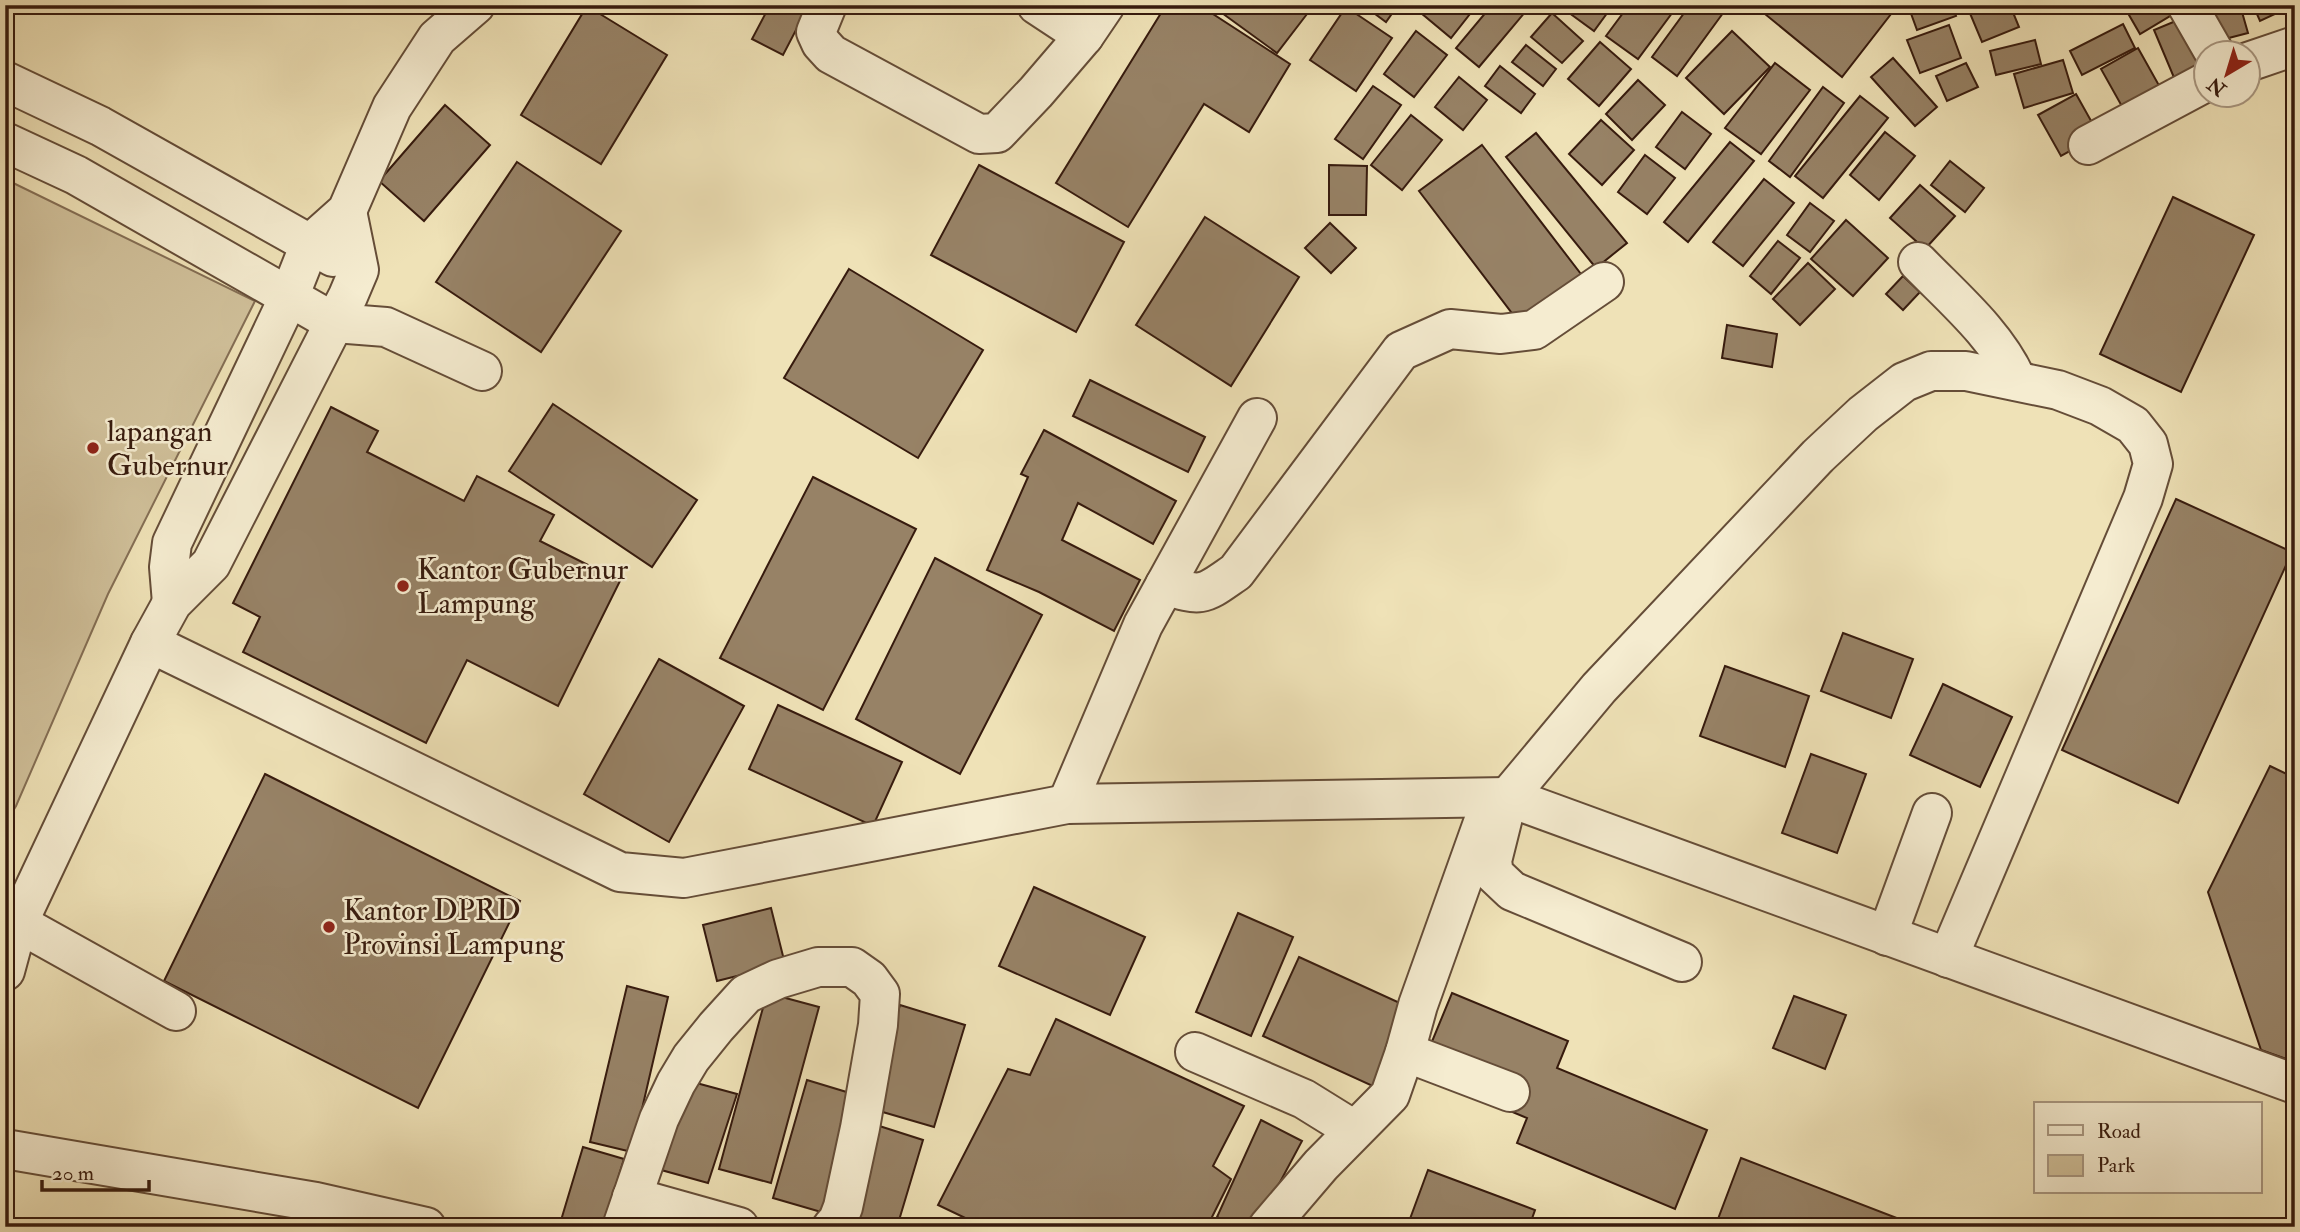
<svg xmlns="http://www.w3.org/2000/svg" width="2300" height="1232" viewBox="0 0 2300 1232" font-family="'IM FELL Double Pica',serif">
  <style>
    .green { fill: #d0c09a; stroke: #846e54; stroke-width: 2 }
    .building { fill: #978266; stroke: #371b0e; stroke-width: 2 }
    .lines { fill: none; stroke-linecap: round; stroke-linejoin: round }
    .minor-casing { stroke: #654d38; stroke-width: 42 }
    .minor { stroke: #f5ecd0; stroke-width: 38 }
    .poi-dot { fill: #8f2418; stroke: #f5ecd0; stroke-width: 2.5 }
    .labels { text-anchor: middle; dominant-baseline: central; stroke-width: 5; stroke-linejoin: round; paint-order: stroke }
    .poi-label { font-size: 30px; fill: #371b0e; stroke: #f5ecd0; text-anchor: start }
  </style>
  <rect width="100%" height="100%" fill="#efe2b7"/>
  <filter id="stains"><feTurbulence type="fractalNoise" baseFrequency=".00286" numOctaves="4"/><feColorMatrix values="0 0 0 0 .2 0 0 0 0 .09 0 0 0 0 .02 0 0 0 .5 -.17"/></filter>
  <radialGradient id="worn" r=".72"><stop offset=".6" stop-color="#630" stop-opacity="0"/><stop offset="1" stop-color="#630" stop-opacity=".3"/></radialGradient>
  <polygon class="green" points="5,179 255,301 108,594 16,806 5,824"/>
  <g class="building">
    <polygon points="770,5 809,5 783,55 752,39"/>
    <polygon points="1166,5 1199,5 1290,64 1249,132 1204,104 1128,227 1056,183"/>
    <polygon points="1211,5 1296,5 1307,14 1277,53"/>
    <polygon points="1363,5 1398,5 1386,22"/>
    <polygon points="1417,5 1477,5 1451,38 1415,8"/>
    <polygon points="1492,5 1531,5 1479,67 1456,48"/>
    <polygon points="1562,5 1613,5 1594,31 1561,7"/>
    <polygon points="1629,5 1678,5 1638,59 1606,36"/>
    <polygon points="1690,5 1721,5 1726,9 1677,76 1652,57"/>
    <polygon points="1754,5 1816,5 1820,8 1822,5 1898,5 1842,77"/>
    <polygon points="1916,5 1952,5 1956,16 1917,30 1909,8"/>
    <polygon points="1982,5 2010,5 2019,27 1982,42 1969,11"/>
    <polygon points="2130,5 2171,5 2175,13 2140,34 2125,8"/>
    <polygon points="2212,5 2240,5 2248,33 2221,40"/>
    <polygon points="2253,5 2294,5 2260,21"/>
    <polygon points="587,6 667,55 601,164 521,115"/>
    <polygon points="1346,7 1392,38 1356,91 1310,60"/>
    <polygon points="1552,13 1583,41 1562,63 1531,37"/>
    <polygon points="2195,13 2206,68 2175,80 2154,30"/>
    <polygon points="2123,24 2135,48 2082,75 2070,51"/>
    <polygon points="1949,25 1961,58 1920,73 1907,40"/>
    <polygon points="1416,31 1447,55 1414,97 1384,74"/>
    <polygon points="1732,31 1770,67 1724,114 1686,78"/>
    <polygon points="2035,40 2041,64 1996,75 1990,51"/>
    <polygon points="1600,42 1631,69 1599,106 1568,79"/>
    <polygon points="1526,45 1556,69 1543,86 1512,62"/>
    <polygon points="2138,48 2161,89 2124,110 2101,69"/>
    <polygon points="1893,58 1937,107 1915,126 1871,77"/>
    <polygon points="2063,60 2073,93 2024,108 2014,74"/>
    <polygon points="1775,63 1810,90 1761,154 1725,128"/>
    <polygon points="1966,63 1978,87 1947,101 1936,76"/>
    <polygon points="1500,66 1535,94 1521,113 1485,86"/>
    <polygon points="1459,77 1487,100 1463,130 1435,107"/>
    <polygon points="1638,80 1665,105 1632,140 1606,114"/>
    <polygon points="1373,86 1401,105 1363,159 1335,139"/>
    <polygon points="1823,87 1844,103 1790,177 1769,161"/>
    <polygon points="2076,94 2099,135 2061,156 2038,115"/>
    <polygon points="1860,96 1888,118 1823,198 1795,176"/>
    <polygon points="445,105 490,145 424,221 379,181"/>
    <polygon points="1682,112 1711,134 1685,169 1656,147"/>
    <polygon points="1411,115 1442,140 1402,190 1371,165"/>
    <polygon points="1601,120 1634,150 1602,185 1569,154"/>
    <polygon points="1885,132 1915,156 1879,200 1850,175"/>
    <polygon points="1536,133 1627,243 1596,268 1506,157"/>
    <polygon points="1730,142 1754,161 1688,242 1664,222"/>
    <polygon points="1482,145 1584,278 1521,325 1419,191"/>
    <polygon points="1645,155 1675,178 1647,214 1618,192"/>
    <polygon points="1950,161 1984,188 1965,212 1931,185"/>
    <polygon points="517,162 621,231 541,352 436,282"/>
    <polygon points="979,165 1124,242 1076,332 931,255"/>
    <polygon points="1329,165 1367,166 1366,215 1329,215"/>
    <polygon points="1764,179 1794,203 1743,266 1713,242"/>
    <polygon points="1920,185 1955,216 1925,249 1890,218"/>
    <polygon points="2173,197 2254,235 2181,392 2100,354"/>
    <polygon points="1810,203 1834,221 1810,252 1787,235"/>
    <polygon points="1205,217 1299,277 1231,386 1136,325"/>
    <polygon points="1846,220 1888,258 1853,296 1811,259"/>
    <polygon points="1330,223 1356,248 1331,273 1305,248"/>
    <polygon points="1778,241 1800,258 1771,294 1750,276"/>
    <polygon points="1808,263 1835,289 1800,325 1773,299"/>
    <polygon points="849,269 983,350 918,458 784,378"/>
    <polygon points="1903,276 1920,292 1903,310 1886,294"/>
    <polygon points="1727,325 1777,334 1772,367 1722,358"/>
    <polygon points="1090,380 1205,437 1188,472 1073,416"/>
    <polygon points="553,404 697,500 652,567 509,471"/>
    <polygon points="331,407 378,431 367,452 464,501 477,476 554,515 540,541 620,581 558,706 467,660 426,743 243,652 260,617 233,603"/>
    <polygon points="1044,430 1176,501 1153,544 1078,503 1062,540 1140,580 1114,631 1039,592 987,570 1028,477 1021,474"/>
    <polygon points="813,477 916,529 823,710 720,658"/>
    <polygon points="2176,499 2292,552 2178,803 2062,750"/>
    <polygon points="935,558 1042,615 960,774 856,719"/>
    <polygon points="1843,633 1913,659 1891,718 1821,691"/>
    <polygon points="659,659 744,706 669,842 584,794"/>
    <polygon points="1725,666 1809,696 1785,767 1700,736"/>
    <polygon points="1943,684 2012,717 1980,787 1910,755"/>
    <polygon points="778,705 902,762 873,826 749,769"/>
    <polygon points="1811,754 1866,774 1837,853 1782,833"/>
    <polygon points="2270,766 2295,778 2295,1062 2261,1050 2208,892"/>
    <polygon points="265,774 520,901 418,1108 164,981"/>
    <polygon points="1034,887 1145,937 1110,1015 999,966"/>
    <polygon points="771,908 785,964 717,981 703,925"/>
    <polygon points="1238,913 1293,937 1251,1036 1196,1012"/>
    <polygon points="1299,957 1413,1009 1377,1088 1263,1036"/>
    <polygon points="627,986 668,997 632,1152 590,1142"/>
    <polygon points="767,993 819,1007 771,1183 719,1169"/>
    <polygon points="1452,993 1568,1041 1557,1068 1707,1130 1675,1209 1517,1143 1527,1118 1419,1073"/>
    <polygon points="1794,996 1846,1015 1825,1069 1773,1048"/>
    <polygon points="900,1005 965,1025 934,1127 869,1108"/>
    <polygon points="1056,1019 1244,1106 1213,1166 1231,1179 1207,1227 984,1227 938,1205 1008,1069 1030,1075"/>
    <polygon points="807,1080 863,1097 828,1214 773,1198"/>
    <polygon points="689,1081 737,1094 708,1183 654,1168"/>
    <polygon points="1261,1120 1302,1141 1256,1227 1238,1227 1217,1217"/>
    <polygon points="870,1123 923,1140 897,1227 877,1227 847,1217"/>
    <polygon points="583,1147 624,1159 603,1227 559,1227"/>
    <polygon points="1741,1158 1920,1227 1715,1227"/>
    <polygon points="1428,1170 1535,1210 1529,1227 1407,1227"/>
    <polygon points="1287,1214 1320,1227 1283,1227"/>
  </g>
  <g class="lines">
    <defs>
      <g id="minor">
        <polyline points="827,5 816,32 821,43 831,54 979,134 997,133 1036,92 1084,36 1037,5"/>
        <polyline points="2187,5 2214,52"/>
        <polyline points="1084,36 1105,5"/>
        <polyline points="2248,62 2295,46"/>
        <polyline points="5,81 100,126 333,257"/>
        <polyline points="5,142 76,175 335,323 386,327 482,371"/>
        <polyline points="2088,145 2206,82"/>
        <path d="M1918,262c35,36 79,73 99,119"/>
        <path d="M1165,585c39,13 39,9 71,-13l165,-221 49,-22 51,5 33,-4 70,-48"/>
        <polyline points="172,603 169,567 172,543 289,297 310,244 347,211 392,107 437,38 475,5"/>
        <polyline points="150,643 620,872 684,878 1067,804 1508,797 2295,1084"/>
        <polyline points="1067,804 1143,625 1257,418"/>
        <polyline points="18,923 176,1011"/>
        <polyline points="1887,936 1932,813"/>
        <polyline points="1682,962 1512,891 1494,874 1492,861 1508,797 1599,688 1818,456 1863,414 1904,382 1931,371 1966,371 2058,390 2100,406 2133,425 2148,444 2153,464 2143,498 1948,958"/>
        <polyline points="5,971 18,923 150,643 172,603 211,564 348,296 359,270 347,211"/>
        <polyline points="1195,1052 1304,1099 1354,1130"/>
        <polyline points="1405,1052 1510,1092"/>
        <polyline points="5,1149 316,1202 426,1227"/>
        <polyline points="632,1197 739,1227"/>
        <polyline points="622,1227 659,1119 676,1083 691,1058 716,1027 746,994 778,979 818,967 852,967 869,979 880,994 878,1025 860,1128 843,1207 838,1220 832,1227"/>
        <polyline points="1268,1227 1321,1165 1390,1095 1405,1052 1418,1005 1484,820"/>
      </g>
    </defs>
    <use href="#minor" class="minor-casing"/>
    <use href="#minor" class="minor"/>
  </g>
  <g class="poi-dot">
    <circle cx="93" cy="448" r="7"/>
    <circle cx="403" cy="586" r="7"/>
    <circle cx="329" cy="927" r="7"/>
  </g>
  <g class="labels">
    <g class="poi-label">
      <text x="107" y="431">lapangan<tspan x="107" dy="34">Gubernur</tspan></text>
      <text x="417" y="569">Kantor Gubernur<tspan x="417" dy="34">Lampung</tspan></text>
      <text x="343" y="910">Kantor DPRD<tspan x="343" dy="34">Provinsi Lampung</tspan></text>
    </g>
  </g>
  <rect width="2300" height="1232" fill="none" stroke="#efe2b7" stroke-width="28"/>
  <rect x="7" y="7" width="2286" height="1218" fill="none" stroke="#371b0e" stroke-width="3.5"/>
  <rect x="14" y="14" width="2272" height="1204" fill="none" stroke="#371b0e" stroke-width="2"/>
  <rect x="2034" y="1102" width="228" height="91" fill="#f5ecd0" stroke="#a99882" stroke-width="2"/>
  <rect x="2048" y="1125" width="35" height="10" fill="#f5ecd0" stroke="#a99882" stroke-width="2"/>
  <text x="2097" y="1138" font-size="21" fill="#371b0e">Road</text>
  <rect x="2048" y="1155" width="35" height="21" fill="#d0c09a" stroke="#a99882" stroke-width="2"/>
  <text x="2097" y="1172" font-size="21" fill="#371b0e">Park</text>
  <g transform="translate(2227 74) rotate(218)"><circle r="33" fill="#f5ecd0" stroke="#a99882" stroke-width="2"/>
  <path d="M0-5L12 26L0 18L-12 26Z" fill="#8f2418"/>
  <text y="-10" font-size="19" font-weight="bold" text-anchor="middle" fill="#371b0e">N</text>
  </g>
  <path d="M42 1180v10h107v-10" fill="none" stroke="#371b0e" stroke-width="3.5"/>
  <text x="52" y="1180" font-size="21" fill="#371b0e" stroke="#f5ecd0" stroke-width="5" paint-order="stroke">20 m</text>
  <rect width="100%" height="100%" filter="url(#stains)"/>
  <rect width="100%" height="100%" fill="url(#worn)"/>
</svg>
